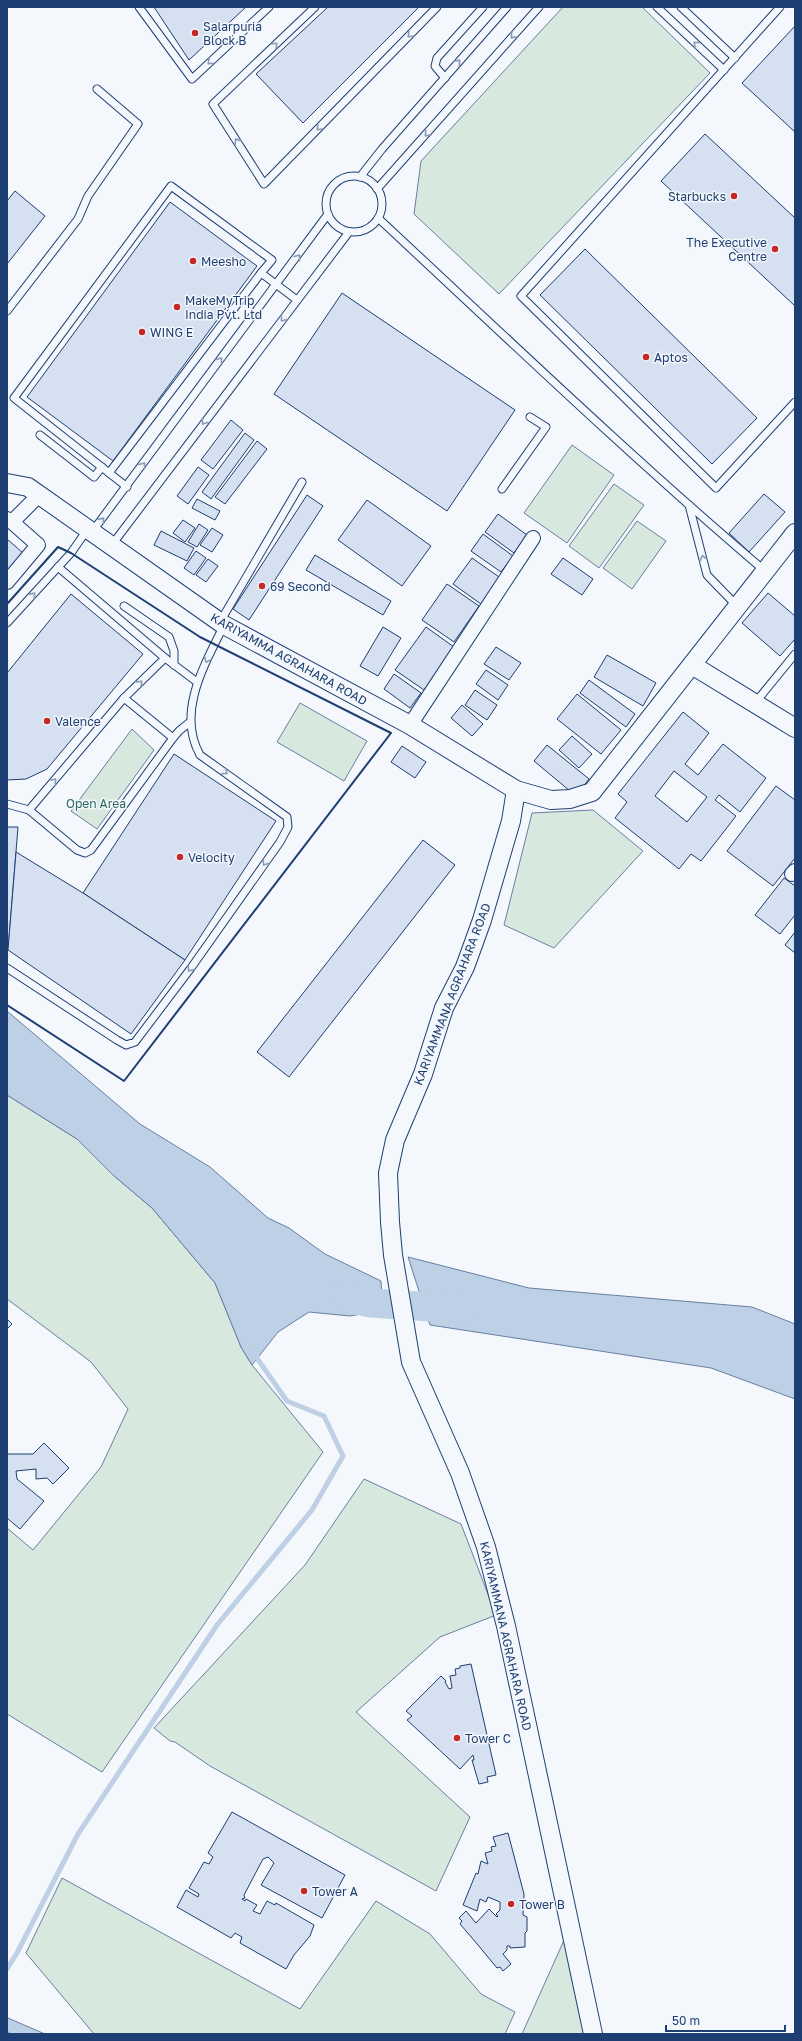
<svg xmlns="http://www.w3.org/2000/svg" width="802" height="2041" viewBox="0 0 802 2041" font-family="'Golos Text',sans-serif">
  <style>
    .green { fill: #d7e8df; stroke: #687fa3 }
    .water { fill: #bed0e5; stroke: #687fa3 }
    .lines { fill: none; stroke-linecap: round; stroke-linejoin: round }
    .stream { stroke: #bed0e5; stroke-width: 5 }
    .river { stroke: #bed0e5; stroke-width: 29 }
    .building { fill: #d5e0f0; stroke: #1d3f73; fill-rule: evenodd }
    .service-casing { stroke: #1d3f73; stroke-width: 9 }
    .minor-casing { stroke: #1d3f73; stroke-width: 16 }
    .tertiary-casing { stroke: #1d3f73; stroke-width: 20 }
    .service { stroke: #f4f7fb; stroke-width: 7 }
    .minor { stroke: #f4f7fb; stroke-width: 14 }
    .tertiary { stroke: #f4f7fb; stroke-width: 18 }
    .wall { stroke: #1d3f73; stroke-width: 2 }
    .oneway { stroke: #889bb7 }
    .poi-dot { fill: #c62828; stroke: #f4f7fb; stroke-width: 1.5 }
    .labels { text-anchor: middle; dominant-baseline: central; stroke-width: 3; stroke-linejoin: round; paint-order: stroke }
    .poi-label { font-size: 12px; fill: #1d3f73; stroke: #f4f7fb; text-anchor: start }
    .street-label { font-size: 12px; fill: #1d3f73; stroke: #f4f7fb }
    .park-label { font-size: 12px; fill: #2c6c60; stroke: #f4f7fb }
  </style>
  <rect width="100%" height="100%" fill="#f4f7fb"/>
  <g class="green">
    <polygon points="563,7 642,7 710,73 499,294 414,214 421,161"/>
    <polygon points="572,445 614,475 567,543 524,513"/>
    <polygon points="614,484 644,505 599,568 569,546"/>
    <polygon points="637,521 666,541 632,589 603,568"/>
    <polygon points="300,703 367,741 344,781 277,742"/>
    <polygon points="132,729 154,750 97,829 71,811"/>
    <polygon points="593,810 643,851 554,948 504,925 532,813"/>
    <polygon points="7,1095 77,1139 113,1175 152,1208 215,1283 241,1347 252,1365 323,1452 102,1772 7,1714 7,1528 33,1550 101,1467 128,1409 91,1362 7,1299"/>
    <polygon points="364,1479 461,1524 496,1615 440,1637 356,1712 470,1817 436,1891 210,1766 175,1742 170,1741 154,1728 305,1565"/>
    <polygon points="62,1878 300,2009 376,1901 430,1934 481,1994 515,2012 505,2034 94,2034 26,1953"/>
    <polygon points="565,1938 589,2034 522,2034"/>
  </g>
  <g class="water">
    <polygon points="7,1011 140,1124 210,1167 268,1218 289,1228 325,1254 381,1281 383,1310 350,1316 309,1312 278,1332 252,1365 241,1347 215,1283 152,1208 113,1175 77,1139 7,1095"/>
    <polygon points="408,1257 529,1288 752,1307 795,1324 795,1399 711,1368 430,1325"/>
    <polygon points="7,2017 8,2018 45,2034 11,2034 7,2031"/>
  </g>
  <g class="lines">
    <polyline class="stream" points="7,1969 17,1953 78,1834 217,1625 312,1510 343,1456 324,1416 287,1401 254,1354"/>
    <polyline class="river" points="343,1297 371,1303 447,1308 463,1311"/>
  </g>
  <g class="building">
    <polygon points="154,7 246,7 189,60"/>
    <polygon points="328,7 419,7 303,123 256,74"/>
    <polygon points="795,26 795,132 742,83"/>
    <polygon points="705,134 795,218 795,306 661,181"/>
    <polygon points="15,191 45,216 7,264 7,201"/>
    <polygon points="170,202 257,266 113,461 27,397"/>
    <polygon points="585,249 757,418 712,464 540,295"/>
    <polygon points="342,293 515,410 447,511 274,394"/>
    <polygon points="231,420 243,430 213,469 201,460"/>
    <polygon points="245,433 254,440 211,499 202,492"/>
    <polygon points="257,441 267,449 225,504 215,497"/>
    <polygon points="198,467 209,475 188,504 177,496"/>
    <polygon points="764,494 785,512 749,552 729,533"/>
    <polygon points="307,495 323,506 249,620 233,609"/>
    <polygon points="197,499 220,511 215,520 192,508"/>
    <polygon points="367,500 431,546 402,586 338,540"/>
    <polygon points="498,514 527,535 514,553 485,532"/>
    <polygon points="183,520 195,528 185,542 173,533"/>
    <polygon points="199,524 208,530 197,547 188,542"/>
    <polygon points="212,528 223,535 212,552 200,545"/>
    <polygon points="161,531 194,548 187,561 154,545"/>
    <polygon points="483,534 513,556 501,572 471,551"/>
    <polygon points="7,539 23,553 7,571"/>
    <polygon points="196,551 206,558 194,575 184,568"/>
    <polygon points="315,555 391,601 383,615 306,570"/>
    <polygon points="472,558 499,577 481,604 453,584"/>
    <polygon points="563,558 593,579 582,595 551,574"/>
    <polygon points="208,559 218,566 206,582 196,575"/>
    <polygon points="447,584 479,606 454,642 422,620"/>
    <polygon points="768,593 795,616 795,639 780,656 742,623"/>
    <polygon points="71,594 143,654 47,769 26,779 7,780 7,673"/>
    <polygon points="383,627 401,638 378,676 360,666"/>
    <polygon points="426,627 454,647 424,690 395,670"/>
    <polygon points="496,647 521,663 509,680 484,664"/>
    <polygon points="607,655 656,683 643,706 594,677"/>
    <polygon points="486,670 508,685 498,700 476,684"/>
    <polygon points="394,674 421,693 410,708 384,689"/>
    <polygon points="589,680 635,714 626,727 580,693"/>
    <polygon points="475,690 497,705 487,720 465,705"/>
    <polygon points="577,694 621,730 601,754 557,719"/>
    <polygon points="462,705 483,724 472,736 451,718"/>
    <path d="M683,712l26,21 -24,31 13,11 25,-31 43,34 -26,34 -21,-17 -4,5 21,16 -35,45 -10,-7 -12,15 -64,-51 12,-16 -9,-8zM674,771l33,26 -20,25 -32,-26z"/>
    <polygon points="572,736 592,754 579,768 559,750"/>
    <polygon points="547,745 589,779 576,796 534,761"/>
    <polygon points="402,746 426,762 415,778 391,762"/>
    <polygon points="174,754 276,821 185,960 83,893"/>
    <polygon points="776,786 795,800 795,858 773,886 727,851"/>
    <polygon points="7,827 18,827 8,950 7,950"/>
    <polygon points="423,840 455,865 289,1077 257,1052"/>
    <polygon points="16,852 83,893 185,960 131,1034 8,950"/>
    <polygon points="784,878 795,886 795,915 780,934 755,915"/>
    <polygon points="795,932 795,953 785,945"/>
    <polygon points="7,1319 12,1324 7,1329"/>
    <polygon points="44,1443 69,1468 53,1484 47,1478 36,1479 36,1469 16,1471 17,1479 44,1501 20,1529 7,1518 7,1454 33,1454"/>
    <polygon points="471,1664 496,1775 487,1777 488,1782 479,1784 472,1760 474,1760 473,1755 460,1769 407,1720 412,1716 406,1711 441,1676 446,1681 445,1682 449,1689 452,1688 450,1676 456,1675 455,1669 460,1668 460,1666"/>
    <polygon points="232,1812 345,1875 322,1918 261,1885 274,1863 268,1857 263,1859 244,1895 245,1898 242,1899 245,1901 246,1899 257,1905 253,1911 260,1914 267,1901 275,1905 276,1903 314,1925 310,1936 294,1955 286,1969 240,1943 242,1937 235,1933 231,1938 177,1907 186,1890 198,1897 199,1894 189,1888 204,1862 209,1864 213,1857 208,1853"/>
    <polygon points="508,1833 524,1894 523,1915 527,1917 527,1931 525,1933 525,1947 510,1948 510,1946 507,1946 507,1950 503,1954 511,1964 503,1971 500,1967 497,1968 478,1945 460,1924 462,1921 459,1918 466,1911 476,1923 489,1909 497,1917 498,1916 496,1914 500,1910 500,1902 488,1897 486,1902 480,1899 477,1911 463,1905 476,1873 478,1874 481,1861 488,1864 485,1853 492,1851 491,1847 496,1846 493,1837"/>
  </g>
  <g class="lines">
    <defs>
      <g id="service">
        <polyline points="139,7 192,79 269,7"/>
        <polyline points="315,7 213,104 264,184 437,7"/>
        <polyline points="657,7 724,70"/>
        <polyline points="681,7 735,58"/>
        <polyline points="780,7 521,296 716,488 795,402"/>
        <polyline points="445,78 435,66 437,58 483,7"/>
        <circle cx="354" cy="204" r="28"/>
        <polyline points="360,177 382,149 507,7"/>
        <polyline points="377,189 539,7"/>
        <path d="M378,218c128,119 254,240 387,353"/>
        <polyline points="7,311 78,219 88,196 138,124 97,89"/>
        <polyline points="40,435 94,477 102,467"/>
        <polyline points="109,473 261,273 297,300"/>
        <polyline points="127,487 14,398 171,186 272,260 261,273"/>
        <polyline points="502,489 546,427 530,417"/>
        <polyline points="689,505 707,575 737,606"/>
        <polyline points="92,532 328,214"/>
        <polyline points="111,546 349,232"/>
        <polyline points="58,567 165,658 197,682"/>
        <polyline points="124,606 169,637 174,651 174,665"/>
        <polyline points="220,622 302,482"/>
        <polyline points="7,623 71,553 87,530"/>
        <polyline points="124,698 173,738"/>
        <polyline points="755,703 795,654"/>
        <polyline points="7,804 29,810 77,850 85,853 91,850 173,738 179,731 190,722"/>
        <polyline points="29,810 124,698 165,658"/>
        <path d="M7,968l110,72 9,5 9,-3 56,-74 89,-126 8,-15 -1,-10 -87,-62c-24,-43 5,-91 24,-130"/>
      </g>
      <g id="minor">
        <polyline points="7,519 12,522 38,545 7,582"/>
        <polyline points="12,522 39,495"/>
        <polyline points="410,725 533,538"/>
        <polyline points="792,874 795,871"/>
      </g>
      <g id="tertiary">
        <polyline points="7,483 28,487 224,625 410,725 516,790 551,800 570,799 592,792 795,533"/>
        <polyline points="692,665 795,728"/>
        <polyline points="516,790 511,821 482,920 465,967 444,1008 423,1074 395,1140 388,1173 390,1222 393,1255 411,1362 460,1473 486,1547 506,1626 593,2034"/>
      </g>
    </defs>
    <use href="#service" class="service-casing"/>
    <use href="#minor" class="minor-casing"/>
    <use href="#tertiary" class="tertiary-casing"/>
    <use href="#service" class="service"/>
    <use href="#minor" class="minor"/>
    <use href="#tertiary" class="tertiary"/>
    <polyline class="wall" points="7,604 58,547 71,553 200,637 391,733 124,1081 7,1005"/>
  </g>
  <defs><path id="oneway-chevron" d="M-2-3.5L2.5 0L-2 3.5" fill="none" stroke-width="1.6" stroke-linecap="round" stroke-linejoin="round"/></defs>
  <g class="oneway">
    <use href="#oneway-chevron" transform="translate(410 35) rotate(134)"/>
    <use href="#oneway-chevron" transform="translate(513 36) rotate(131)"/>
    <use href="#oneway-chevron" transform="translate(696 44) rotate(-137)"/>
    <use href="#oneway-chevron" transform="translate(275 45) rotate(-44)"/>
    <use href="#oneway-chevron" transform="translate(210 62) rotate(137)"/>
    <use href="#oneway-chevron" transform="translate(458 62) rotate(-49)"/>
    <use href="#oneway-chevron" transform="translate(319 128) rotate(134)"/>
    <use href="#oneway-chevron" transform="translate(427 134) rotate(131)"/>
    <use href="#oneway-chevron" transform="translate(237 141) rotate(-122)"/>
    <use href="#oneway-chevron" transform="translate(298 257) rotate(-53)"/>
    <use href="#oneway-chevron" transform="translate(283 319) rotate(127)"/>
    <use href="#oneway-chevron" transform="translate(220 360) rotate(-54)"/>
    <use href="#oneway-chevron" transform="translate(204 422) rotate(127)"/>
    <use href="#oneway-chevron" transform="translate(143 465) rotate(-54)"/>
    <use href="#oneway-chevron" transform="translate(102 520) rotate(-51)"/>
    <use href="#oneway-chevron" transform="translate(703 558) rotate(-104)"/>
    <use href="#oneway-chevron" transform="translate(33 595) rotate(-48)"/>
    <use href="#oneway-chevron" transform="translate(207 660) rotate(116)"/>
    <use href="#oneway-chevron" transform="translate(140 683) rotate(-44)"/>
    <use href="#oneway-chevron" transform="translate(225 772) rotate(34)"/>
    <use href="#oneway-chevron" transform="translate(54 781) rotate(-50)"/>
    <use href="#oneway-chevron" transform="translate(265 863) rotate(125)"/>
    <use href="#oneway-chevron" transform="translate(190 969) rotate(126)"/>
  </g>
  <g class="poi-dot">
    <circle cx="195" cy="33" r="4"/>
    <circle cx="734" cy="196" r="4"/>
    <circle cx="775" cy="249" r="4"/>
    <circle cx="193" cy="261" r="4"/>
    <circle cx="177" cy="307" r="4"/>
    <circle cx="142" cy="332" r="4"/>
    <circle cx="646" cy="357" r="4"/>
    <circle cx="262" cy="586" r="4"/>
    <circle cx="47" cy="721" r="4"/>
    <circle cx="180" cy="857" r="4"/>
    <circle cx="457" cy="1738" r="4"/>
    <circle cx="304" cy="1891" r="4"/>
    <circle cx="511" cy="1904" r="4"/>
  </g>
  <g class="labels">
    <g class="poi-label">
      <text x="203" y="26">Salarpuria<tspan x="203" dy="14">Block B</tspan></text>
      <text x="726" y="196" text-anchor="end">Starbucks</text>
      <text x="767" y="242" text-anchor="end">The Executive<tspan x="767" dy="14">Centre</tspan></text>
      <text x="201" y="261">Meesho</text>
      <text x="185" y="300">MakeMyTrip<tspan x="185" dy="14">India Pvt. Ltd</tspan></text>
      <text x="150" y="332">WING E</text>
      <text x="654" y="357">Aptos</text>
      <text x="270" y="586">69 Second</text>
      <text x="55" y="721">Valence</text>
      <text x="188" y="857">Velocity</text>
      <text x="465" y="1738">Tower C</text>
      <text x="312" y="1891">Tower A</text>
      <text x="519" y="1904">Tower B</text>
    </g>
    <g class="street-label">
      <text transform="translate(289 659) rotate(29)">KARIYAMMA AGRAHARA ROAD</text>
      <text transform="translate(452 994) rotate(-69)">KARIYAMMANA AGRAHARA ROAD</text>
      <text transform="translate(506 1636) rotate(77)">KARIYAMMANA AGRAHARA ROAD</text>
    </g>
    <g class="park-label">
      <text x="96" y="803">Open Area</text>
    </g>
  </g>
  <rect width="802" height="2041" fill="none" stroke="#1d3f73" stroke-width="16"/>
  <path d="M666 2025v6h119v-6" fill="none" stroke="#1d3f73" stroke-width="2"/>
  <text x="672" y="2025" font-size="12" fill="#1d3f73" stroke="#f4f7fb" stroke-width="3" paint-order="stroke">50 m</text>
</svg>
